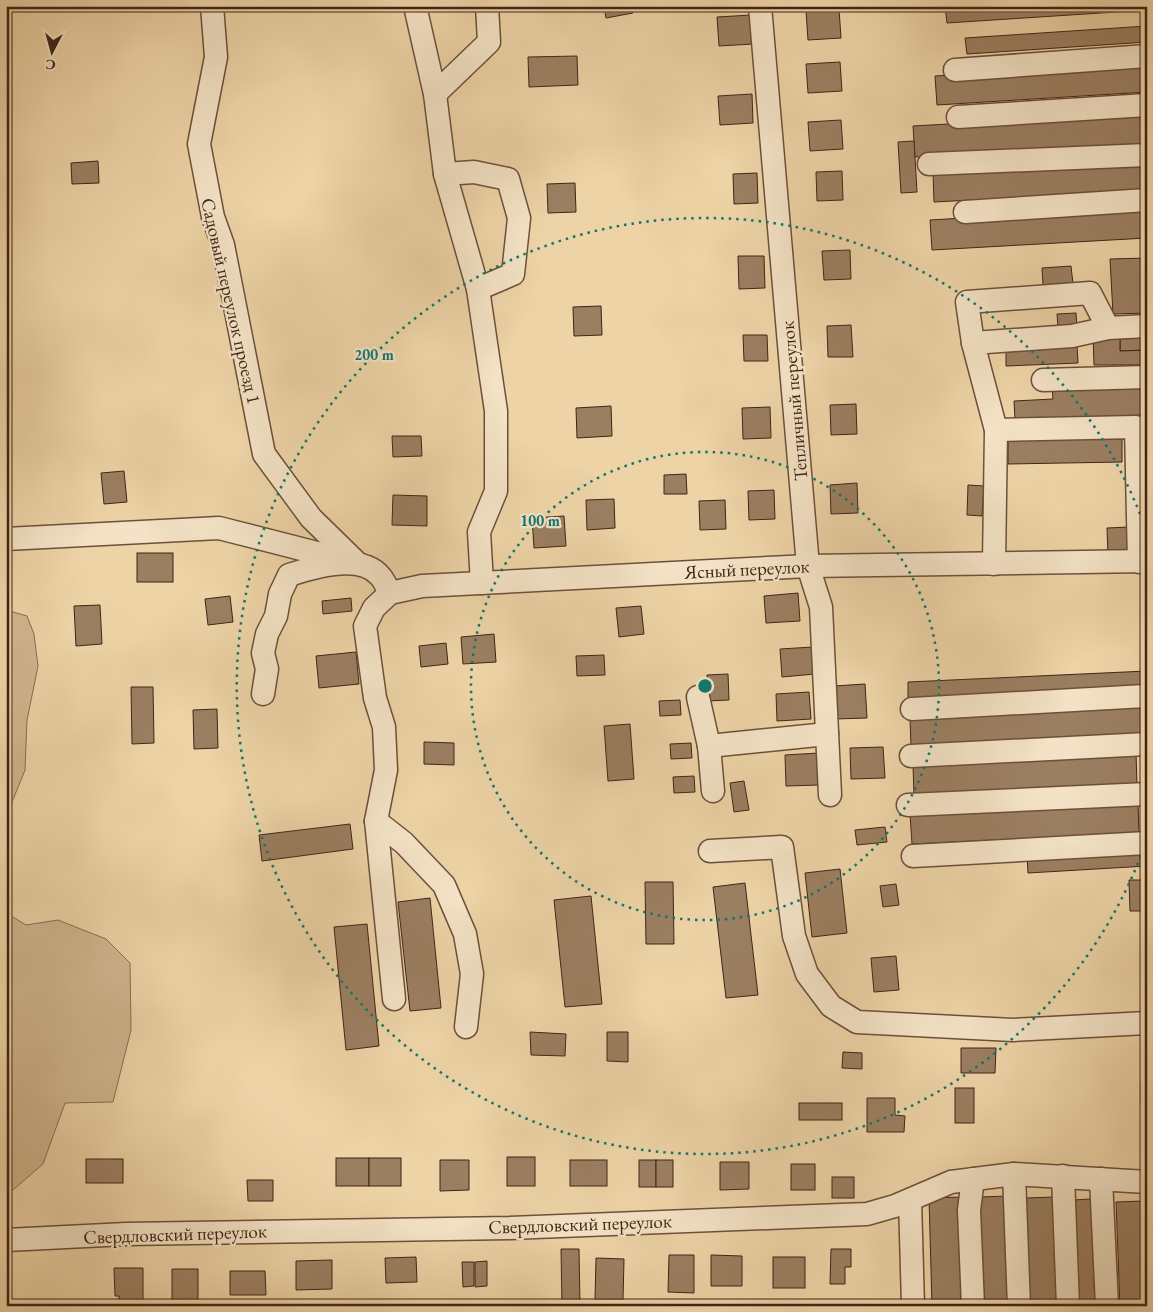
<svg xmlns="http://www.w3.org/2000/svg" width="1153" height="1312" viewBox="0 0 1153 1312" font-family="'EB Garamond',serif">
  <style>
    .green { fill: #d0b58e; stroke: #896c52 }
    .building { fill: #9b7f61; stroke: #422416 }
    .lines { fill: none; stroke-linecap: round; stroke-linejoin: round }
    .minor-casing { stroke: #6d503a; stroke-width: 25 }
    .minor { stroke: #f3e2c5; stroke-width: 22 }
    .ring { fill: none; stroke: #0f766e; stroke-width: 2.5; stroke-dasharray: 2.5 5 }
    .labels { text-anchor: middle; dominant-baseline: central; stroke-width: 4.5; stroke-linejoin: round; paint-order: stroke }
    .street-label { font-size: 19px; fill: #422416; stroke: #f3e2c5 }
    .centre { fill: #0f766e; stroke: #f3e2c5; stroke-width: 2.5 }
    .ring-label { font-size: 15px; text-anchor: middle; font-weight: bold; fill: #0f766e; stroke: #f3e2c5; stroke-width: 4.5; stroke-linejoin: round; paint-order: stroke }
  </style>
  <rect width="100%" height="100%" fill="#edd3a6"/>
  <filter id="stains"><feTurbulence type="fractalNoise" baseFrequency=".004" numOctaves="4"/><feColorMatrix values="0 0 0 0 .2 0 0 0 0 .09 0 0 0 0 .02 0 0 0 .5 -.17"/></filter>
  <radialGradient id="worn" r=".72"><stop offset=".6" stop-color="#630" stop-opacity="0"/><stop offset="1" stop-color="#630" stop-opacity=".3"/></radialGradient>
  <g class="green">
    <polygon points="10,611 27,616 34,634 38,666 27,720 25,770 6,817 6,612"/>
    <polygon points="6,904 8,914 26,925 58,920 106,939 130,963 131,1030 113,1102 65,1103 43,1164 6,1196"/>
  </g>
  <g class="building">
    <polygon points="527,6 555,6 555,7 527,8"/>
    <polygon points="604,6 632,6 633,13 606,18"/>
    <polygon points="945,6 1147,6 1147,10 947,23"/>
    <polygon points="839,9 841,38 808,40 806,11"/>
    <polygon points="751,15 753,44 719,46 717,17"/>
    <polygon points="1147,26 1147,42 967,54 965,38"/>
    <polygon points="577,56 578,85 529,87 528,57"/>
    <polygon points="840,62 842,91 808,93 806,64"/>
    <polygon points="1146,63 1147,92 937,105 935,76"/>
    <polygon points="752,94 753,123 720,125 718,96"/>
    <polygon points="1145,113 1147,144 915,157 913,126"/>
    <polygon points="841,120 843,149 810,151 808,122"/>
    <polygon points="914,141 917,192 901,193 898,142"/>
    <polygon points="98,161 99,183 72,184 71,163"/>
    <polygon points="1147,162 1147,191 934,202 933,172"/>
    <polygon points="842,171 843,200 817,201 816,172"/>
    <polygon points="757,173 758,203 734,204 733,174"/>
    <polygon points="575,183 576,212 548,213 547,184"/>
    <polygon points="1147,207 1147,238 932,250 930,220"/>
    <polygon points="850,250 851,279 824,280 822,251"/>
    <polygon points="738,256 764,256 765,288 739,289"/>
    <polygon points="1147,258 1147,313 1113,314 1110,259"/>
    <polygon points="1071,266 1073,284 1043,286 1042,268"/>
    <polygon points="601,306 602,335 574,336 573,307"/>
    <polygon points="1076,313 1077,327 1058,328 1057,314"/>
    <polygon points="851,325 853,357 828,357 827,326"/>
    <polygon points="1147,333 1147,350 1120,351 1120,334"/>
    <polygon points="1093,334 1120,334 1120,351 1147,350 1147,365 1094,365"/>
    <polygon points="743,335 767,335 768,361 744,361"/>
    <polygon points="1077,346 1078,363 1006,366 1006,349"/>
    <polygon points="1147,383 1147,415 1015,419 1014,401 1053,399 1052,386"/>
    <polygon points="6,386 11,386 12,399 6,399"/>
    <polygon points="856,404 857,434 831,435 830,405"/>
    <polygon points="611,406 612,436 577,438 576,408"/>
    <polygon points="770,407 771,438 743,439 742,408"/>
    <polygon points="1122,434 1122,462 1008,464 1008,436"/>
    <polygon points="392,436 421,436 422,456 393,457"/>
    <polygon points="124,471 127,502 104,504 101,473"/>
    <polygon points="686,474 687,494 664,494 664,475"/>
    <polygon points="857,483 858,513 831,514 830,485"/>
    <polygon points="968,485 984,486 982,516 967,515"/>
    <polygon points="774,490 775,519 749,520 748,491"/>
    <polygon points="393,495 427,496 427,526 392,525"/>
    <polygon points="614,499 615,528 587,530 586,500"/>
    <polygon points="725,500 726,529 700,530 699,501"/>
    <polygon points="564,516 566,546 534,548 532,518"/>
    <polygon points="1130,527 1131,555 1108,555 1107,528"/>
    <rect x="137" y="553" width="36" height="29"/>
    <polygon points="798,593 800,621 766,623 764,596"/>
    <polygon points="230,596 233,622 208,625 205,599"/>
    <polygon points="351,598 352,611 323,614 322,601"/>
    <polygon points="100,605 102,644 76,646 74,606"/>
    <polygon points="641,606 644,634 619,637 616,608"/>
    <polygon points="494,634 496,662 463,664 461,637"/>
    <polygon points="446,643 448,664 421,667 419,646"/>
    <polygon points="813,647 815,674 782,677 780,649"/>
    <polygon points="356,652 359,684 319,688 316,656"/>
    <polygon points="604,655 605,675 577,676 576,656"/>
    <polygon points="1147,671 1147,687 908,698 908,682"/>
    <polygon points="728,674 729,700 708,701 707,675"/>
    <polygon points="865,684 867,718 835,719 834,686"/>
    <polygon points="131,687 153,687 154,743 132,744"/>
    <polygon points="809,692 811,719 777,721 776,694"/>
    <polygon points="680,700 681,715 660,716 659,701"/>
    <polygon points="1141,705 1143,733 911,747 910,718"/>
    <polygon points="217,709 218,748 194,749 193,710"/>
    <polygon points="630,724 634,779 608,781 604,726"/>
    <polygon points="424,742 454,743 454,765 424,764"/>
    <polygon points="691,743 692,758 671,759 670,744"/>
    <polygon points="883,747 885,778 851,779 850,748"/>
    <polygon points="819,753 820,785 786,786 785,755"/>
    <polygon points="1136,753 1137,785 914,796 913,765"/>
    <polygon points="694,776 695,792 674,793 673,777"/>
    <polygon points="744,781 749,810 734,812 730,783"/>
    <polygon points="1138,803 1139,833 912,844 910,814"/>
    <polygon points="350,824 353,849 262,861 259,835"/>
    <polygon points="885,827 887,842 857,845 855,830"/>
    <polygon points="1147,849 1147,866 1028,873 1027,855"/>
    <polygon points="840,869 847,933 812,937 805,873"/>
    <polygon points="1129,880 1147,880 1147,911 1130,911"/>
    <polygon points="645,882 673,882 674,944 646,944"/>
    <polygon points="745,883 758,995 726,998 713,887"/>
    <polygon points="896,884 899,905 883,907 880,886"/>
    <polygon points="591,896 602,1004 565,1007 554,900"/>
    <polygon points="430,898 441,1008 410,1011 398,902"/>
    <polygon points="367,924 379,1046 346,1050 334,927"/>
    <polygon points="896,956 899,990 874,992 871,958"/>
    <polygon points="530,1032 566,1034 565,1056 531,1055"/>
    <polygon points="607,1032 628,1032 628,1062 607,1061"/>
    <polygon points="961,1048 996,1048 995,1073 961,1073"/>
    <polygon points="843,1052 862,1053 862,1069 842,1068"/>
    <polygon points="1147,1081 1147,1104 1141,1104 1141,1082"/>
    <rect x="955" y="1088" width="19" height="35"/>
    <polygon points="867,1098 895,1098 895,1115 905,1116 904,1132 867,1132"/>
    <rect x="799" y="1103" width="43" height="17"/>
    <rect x="507" y="1157" width="28" height="29"/>
    <rect x="336" y="1158" width="33" height="28"/>
    <rect x="369" y="1158" width="32" height="28"/>
    <rect x="86" y="1159" width="37" height="24"/>
    <polygon points="440,1160 469,1160 469,1190 440,1191"/>
    <rect x="570" y="1160" width="37" height="26"/>
    <rect x="639" y="1160" width="17" height="27"/>
    <rect x="656" y="1160" width="17" height="27"/>
    <polygon points="720,1162 749,1162 749,1189 720,1190"/>
    <rect x="791" y="1164" width="24" height="26"/>
    <rect x="832" y="1177" width="22" height="21"/>
    <polygon points="247,1180 273,1180 273,1201 248,1201"/>
    <polygon points="1007,1196 1011,1306 983,1306 980,1197"/>
    <polygon points="962,1197 965,1306 932,1306 929,1198"/>
    <polygon points="1055,1197 1059,1306 1029,1306 1025,1198"/>
    <polygon points="1091,1199 1095,1306 1078,1306 1073,1200"/>
    <polygon points="1144,1201 1147,1306 1120,1306 1116,1202"/>
    <polygon points="561,1249 579,1249 580,1306 562,1306"/>
    <polygon points="831,1249 851,1249 851,1267 845,1267 845,1284 830,1284"/>
    <polygon points="669,1255 694,1255 694,1293 668,1292"/>
    <polygon points="711,1255 742,1256 742,1286 711,1286"/>
    <polygon points="416,1257 417,1282 386,1283 385,1258"/>
    <rect x="773" y="1257" width="32" height="31"/>
    <polygon points="596,1258 624,1259 623,1300 595,1300"/>
    <polygon points="332,1260 332,1289 296,1290 296,1261"/>
    <polygon points="487,1261 487,1286 475,1287 475,1262"/>
    <polygon points="462,1262 474,1262 474,1286 463,1287"/>
    <polygon points="114,1268 143,1268 143,1304 119,1305 119,1296 115,1296"/>
    <polygon points="172,1269 198,1269 198,1301 172,1302"/>
    <polygon points="230,1271 265,1271 266,1295 230,1295"/>
  </g>
  <g class="lines">
    <defs>
      <g id="minor">
        <polyline points="212,6 216,57 199,144 213,217 223,245 264,454 311,518 357,563"/>
        <polyline points="415,6 435,94 445,174 478,289 496,411 496,491 479,532 482,583"/>
        <polyline points="760,6 808,566 821,607 830,795"/>
        <polyline points="955,70 1147,56"/>
        <polyline points="435,94 489,42 487,6"/>
        <polyline points="958,117 1147,105"/>
        <polyline points="929,164 1147,155"/>
        <polyline points="445,174 474,172 508,179 519,218 513,274 478,289"/>
        <polyline points="965,212 1147,200"/>
        <polyline points="973,343 967,302 1090,293 1108,328"/>
        <polyline points="1043,380 1147,377"/>
        <polyline points="996,430 1136,427 1139,562"/>
        <polyline points="6,539 219,528 356,563"/>
        <polyline points="994,564 996,430 973,343 1072,336 1108,328 1147,326"/>
        <path d="M263,694l4,-25 -4,-16 4,-19 9,-18 4,-22 9,-19c24,-8 72,-22 91,1 4,4 7,12 10,17"/>
        <polyline points="698,697 709,746"/>
        <polyline points="912,709 1145,696 1147,698"/>
        <polyline points="911,756 1147,744"/>
        <polyline points="713,791 709,746 827,734"/>
        <polyline points="908,805 1147,794"/>
        <polyline points="376,821 394,999"/>
        <polyline points="710,851 782,847 794,936 807,974 831,1006 857,1022 1013,1030 1147,1023"/>
        <polyline points="913,856 1147,843"/>
        <polyline points="466,1027 472,974 465,934 444,885 404,843 376,821 386,770 384,727 375,698 365,626 374,608 390,593 422,586 808,566 1147,561"/>
        <polyline points="1014,1174 1019,1306"/>
        <polyline points="1063,1176 1068,1306"/>
        <polyline points="973,1179 969,1210 973,1306"/>
        <polyline points="1101,1179 1107,1306"/>
        <polyline points="910,1200 913,1306"/>
        <polyline points="6,1240 126,1234 510,1228 867,1214 895,1206 951,1182 1014,1174 1147,1182"/>
      </g>
    </defs>
    <use href="#minor" class="minor-casing"/>
    <use href="#minor" class="minor"/>
  </g>
  <g class="ring">
    <circle cx="705" cy="686" r="234"/>
    <path d="M1146 842A468 468 0 1 1 1146 530"/>
  </g>
  <g class="labels">
    <g class="street-label">
      <text transform="translate(231 301) rotate(77)">Садовый переулок проезд 1</text>
      <text transform="translate(794 401) rotate(-95)">Тепличный переулок</text>
      <text transform="translate(747 569) rotate(-3)">Ясный переулок</text>
      <text transform="translate(580 1224) rotate(-2)">Свердловский переулок</text>
      <text transform="translate(175 1234) rotate(-2)">Свердловский переулок</text>
    </g>
  </g>
  <circle cx="705" cy="686" r="8" class="centre"/>
  <g class="ring-label">
    <text x="374" y="360">200 m</text>
    <text x="540" y="526">100 m</text>
  </g>
  <rect width="1153" height="1312" fill="none" stroke="#edd3a6" stroke-width="25"/>
  <rect x="8" y="8" width="1138" height="1297" fill="none" stroke="#422416" stroke-width="2.5"/>
  <rect x="12" y="12" width="1128" height="1287" fill="none" stroke="#422416"/>
  <g transform="translate(52 52) rotate(186)" stroke="#f3e2c5" stroke-width="4" paint-order="stroke">
  <path d="M0-4L9 19L0 12L-9 19Z" fill="#422416"/>
  <text y="-8" font-size="14" font-weight="bold" text-anchor="middle" fill="#422416">С</text>
  </g>
  <rect width="100%" height="100%" filter="url(#stains)"/>
  <rect width="100%" height="100%" fill="url(#worn)"/>
</svg>
